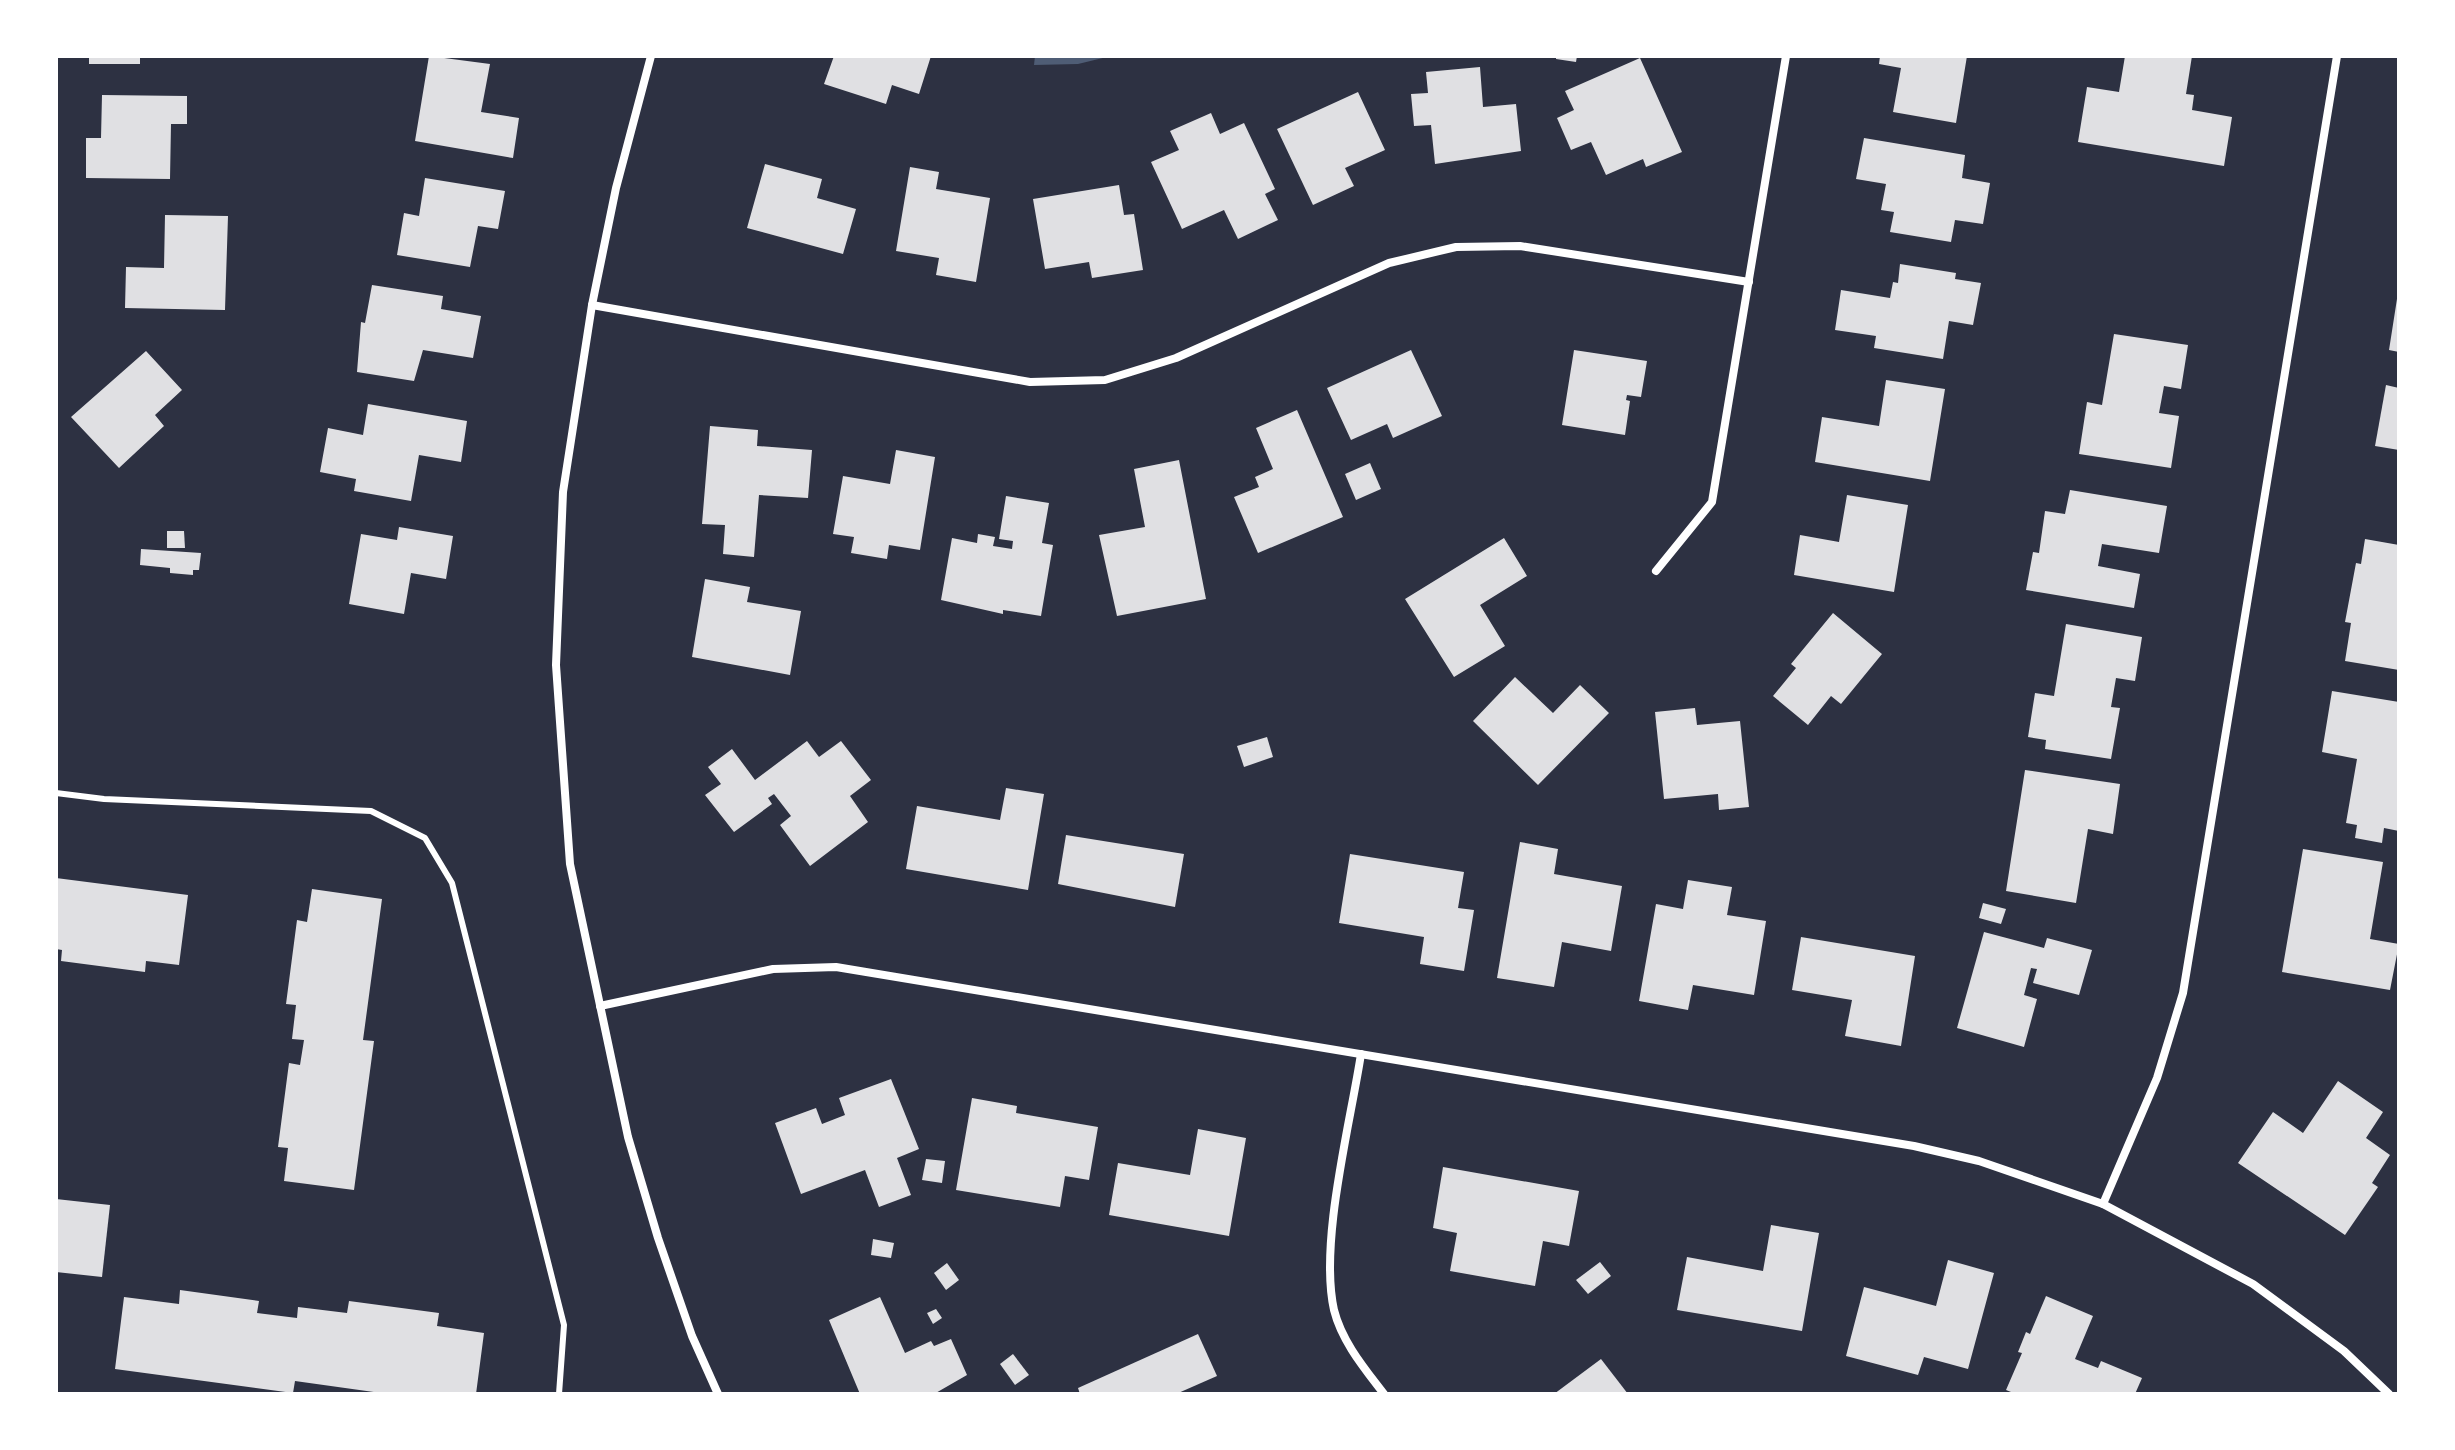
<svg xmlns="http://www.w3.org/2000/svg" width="2455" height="1450" viewBox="0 0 2455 1450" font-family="'PT Sans Narrow',sans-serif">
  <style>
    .water { fill: #4f5d75 }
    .building { fill: #e0e0e3 }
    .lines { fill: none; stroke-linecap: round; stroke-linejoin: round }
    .service { stroke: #fff; stroke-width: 6 }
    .minor { stroke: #fff; stroke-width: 8 }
  </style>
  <rect width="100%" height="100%" fill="#2d3142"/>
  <polygon class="water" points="1035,56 1111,56 1078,64 1034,65"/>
  <g class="building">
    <rect x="89" y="56" width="51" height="8"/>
    <polygon points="429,56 490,64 481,112 519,118 513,158 415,141"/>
    <polygon points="834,56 931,56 919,94 892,85 886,104 824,84"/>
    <polygon points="1556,56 1577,56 1576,62 1556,59"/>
    <polygon points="1880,56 1967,56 1956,123 1893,112 1901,68 1879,64"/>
    <polygon points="2125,56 2192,56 2186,94 2194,95 2192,110 2232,117 2224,166 2078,142 2087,87 2119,92"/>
    <polygon points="1640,58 1682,152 1646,167 1643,159 1606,175 1591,142 1571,150 1557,118 1574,110 1565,91"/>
    <polygon points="1480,67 1483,107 1516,104 1521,151 1435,164 1431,125 1414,126 1411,94 1428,93 1426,72"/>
    <polygon points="1358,92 1385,150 1345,168 1354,186 1313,205 1277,129"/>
    <polygon points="102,95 187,96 187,124 171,124 170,179 86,178 86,138 101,138"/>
    <polygon points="1211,113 1220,134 1244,123 1275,189 1265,194 1278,220 1238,239 1224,210 1182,229 1151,162 1179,150 1170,131"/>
    <polygon points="1864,138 1965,155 1962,178 1990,183 1983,224 1955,220 1951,242 1890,232 1894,212 1881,210 1886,184 1856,179"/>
    <polygon points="765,164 822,179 817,198 856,209 843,254 747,228"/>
    <polygon points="910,167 939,172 936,189 990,198 976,282 936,275 939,258 896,251"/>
    <polygon points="425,178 505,191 498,229 478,226 470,267 397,255 404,213 419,216"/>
    <polygon points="1119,185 1124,215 1134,214 1143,270 1092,278 1089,262 1045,269 1033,199"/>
    <polygon points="165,215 228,216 225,310 125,308 126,267 164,268"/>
    <polygon points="1900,264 1956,273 1955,279 1981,283 1973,325 1949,321 1943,359 1874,348 1876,336 1835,330 1841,290 1890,298 1893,282 1898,283"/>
    <polygon points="372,285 443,296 441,309 481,316 473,358 423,350 414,381 357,372 361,322 365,323"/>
    <polygon points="2397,299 2399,299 2399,352 2389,350"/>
    <polygon points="2114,334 2188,345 2181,389 2164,386 2159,413 2179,416 2171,468 2079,454 2087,402 2102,405"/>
    <polygon points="1411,350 1442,416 1393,438 1387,424 1351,440 1327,388"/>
    <polygon points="1574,350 1647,361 1641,397 1627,395 1626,400 1630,401 1625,435 1562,425"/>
    <polygon points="146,351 182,390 155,415 164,426 119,468 71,417"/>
    <polygon points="1886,380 1945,389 1930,481 1815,462 1822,417 1879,426"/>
    <polygon points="2386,385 2399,388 2399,450 2375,446"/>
    <polygon points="368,404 467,421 461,462 419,455 411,501 354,491 356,479 320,472 328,428 363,435"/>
    <polygon points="1297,410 1343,517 1258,553 1234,497 1259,487 1255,477 1273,469 1256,428"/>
    <polygon points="710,426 758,430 757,446 812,450 808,498 759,495 754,557 723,554 725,525 702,524"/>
    <polygon points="896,450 935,457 920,550 889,545 887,559 851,553 854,537 833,534 843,476 890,484"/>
    <polygon points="1179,460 1206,599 1117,616 1099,535 1145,527 1134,469"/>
    <polygon points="1370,463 1381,489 1356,500 1345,474"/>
    <polygon points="2070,490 2167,506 2159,553 2102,544 2098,566 2140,574 2134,608 2026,590 2033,552 2039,553 2045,511 2065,514"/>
    <polygon points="1847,495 1908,505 1894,592 1794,575 1800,535 1839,542"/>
    <polygon points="1006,496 1049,503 1042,543 1053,545 1041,616 1003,610 1003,614 941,600 952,538 977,543 978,534 995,537 993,546 1012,549 1013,541 999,539"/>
    <polygon points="399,527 453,536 446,579 411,573 404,614 349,604 361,534 397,540"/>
    <polygon points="167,531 184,531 185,548 167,548"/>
    <polygon points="1504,538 1527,576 1480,605 1505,646 1454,677 1405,599"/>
    <polygon points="2365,539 2399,545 2399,670 2345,661 2351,623 2345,622 2356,563 2361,564"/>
    <polygon points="141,549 201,553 199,570 193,570 193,575 170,573 170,568 140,565"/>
    <polygon points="705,579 750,587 747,602 801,611 790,675 692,657"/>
    <polygon points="1833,613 1882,654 1841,704 1831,696 1808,725 1773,696 1796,668 1791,664"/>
    <polygon points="2066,624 2142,637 2135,681 2116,678 2111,707 2120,708 2111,759 2045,749 2046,740 2028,737 2035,693 2054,696"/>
    <polygon points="1515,677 1553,713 1580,685 1609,713 1538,785 1473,721"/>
    <polygon points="2332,691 2399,702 2399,831 2384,828 2382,843 2355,838 2357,825 2346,823 2357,759 2322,752"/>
    <polygon points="1695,708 1697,725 1740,721 1749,807 1719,810 1718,794 1664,799 1655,712"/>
    <polygon points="1267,737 1273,757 1244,767 1237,746"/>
    <polygon points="807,741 819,757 841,741 871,780 850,796 868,822 810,866 780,825 791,816 774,794 768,798 772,804 734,832 705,795 721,784 708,767 732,749 755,780"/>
    <polygon points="2025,770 2120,784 2113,834 2088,829 2076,903 2006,891"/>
    <polygon points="1006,788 1044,794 1028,890 906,869 917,806 1000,820"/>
    <polygon points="1066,835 1184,854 1175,907 1058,884"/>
    <polygon points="1520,842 1558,849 1554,874 1622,886 1611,951 1562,942 1554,987 1497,978"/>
    <polygon points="2303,849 2383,862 2370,939 2399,944 2390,990 2282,972"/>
    <polygon points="1350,854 1464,872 1458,908 1474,910 1464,971 1420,964 1424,937 1339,923"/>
    <polygon points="56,878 188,895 179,965 146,961 145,972 61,961 62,950 56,949"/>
    <polygon points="1688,880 1732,887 1727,915 1766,921 1754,995 1693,985 1688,1010 1639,1001 1656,904 1683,909"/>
    <polygon points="312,889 382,899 363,1040 374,1041 354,1190 284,1181 288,1148 278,1147 289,1063 300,1065 304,1040 292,1039 296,1005 286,1004 297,920 307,922"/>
    <polygon points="1983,903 2006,909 2001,924 1979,918"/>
    <polygon points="1984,932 2044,948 2047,938 2092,950 2079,995 2033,983 2037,969 2031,968 2024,995 2037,999 2024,1047 1957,1028"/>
    <polygon points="1801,937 1915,956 1901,1046 1845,1036 1852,1000 1792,990"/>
    <polygon points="891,1079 919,1149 897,1158 911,1195 879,1207 865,1170 801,1194 775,1123 816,1108 822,1124 845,1115 839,1098"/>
    <polygon points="2338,1081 2383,1112 2366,1138 2390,1155 2372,1183 2378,1187 2345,1235 2238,1163 2273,1112 2303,1133"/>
    <polygon points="972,1098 1017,1106 1016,1113 1098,1127 1089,1180 1065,1176 1060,1207 956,1190"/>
    <polygon points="1198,1129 1246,1138 1229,1236 1109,1215 1118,1163 1190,1175"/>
    <polygon points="926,1159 945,1161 942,1183 922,1180"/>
    <polygon points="1443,1167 1579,1191 1569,1246 1543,1241 1535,1286 1450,1271 1457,1233 1433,1228"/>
    <polygon points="56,1199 110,1205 102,1277 56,1272"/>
    <polygon points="1771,1225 1819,1233 1802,1331 1677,1310 1687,1257 1763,1271"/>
    <polygon points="873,1239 894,1243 891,1258 871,1255"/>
    <polygon points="1948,1260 1994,1273 1968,1369 1924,1357 1918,1375 1846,1356 1864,1287 1936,1306"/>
    <polygon points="1600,1262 1611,1276 1588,1294 1576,1280"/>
    <polygon points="947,1263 959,1280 946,1290 934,1273"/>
    <polygon points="180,1290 259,1301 257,1313 297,1318 298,1307 347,1313 349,1301 439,1313 437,1326 484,1333 476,1394 388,1394 295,1381 293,1393 115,1369 124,1297 179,1304"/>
    <polygon points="2046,1296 2093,1316 2075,1359 2098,1368 2101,1361 2142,1378 2135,1394 2016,1394 2006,1390 2022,1353 2018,1352 2026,1332 2030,1334"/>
    <polygon points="880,1297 905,1353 931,1341 934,1346 951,1339 967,1375 934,1394 860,1394 829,1320"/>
    <polygon points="936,1309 942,1318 933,1324 927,1313"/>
    <polygon points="1198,1334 1217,1376 1176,1394 1080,1394 1078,1388"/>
    <polygon points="1013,1354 1029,1375 1015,1385 1000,1364"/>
    <polygon points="1601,1359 1628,1394 1554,1394"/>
  </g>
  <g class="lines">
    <polyline class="service" points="56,793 104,799 371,811 425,838 452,883 564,1325 559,1394"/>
    <g class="minor">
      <polyline points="651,56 616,188 592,305 563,492 556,665 570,864 628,1137 658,1238 692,1336 718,1394"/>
      <polyline points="592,305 1030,382 1105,380 1176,358 1389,263 1456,247 1520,246 1749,282"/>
      <polyline points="1656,571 1712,502 1786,56"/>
      <polyline points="600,1006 773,969 836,967 1914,1146 1979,1161 2103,1204 2253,1284 2344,1351 2389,1394"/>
      <path d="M1361,1054c-11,71 -42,189 -27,256 8,32 31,59 50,84"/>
      <polyline points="2103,1204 2157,1078 2183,993 2337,56"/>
    </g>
  </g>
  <rect width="2455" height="1450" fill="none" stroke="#ffffff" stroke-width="116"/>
</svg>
